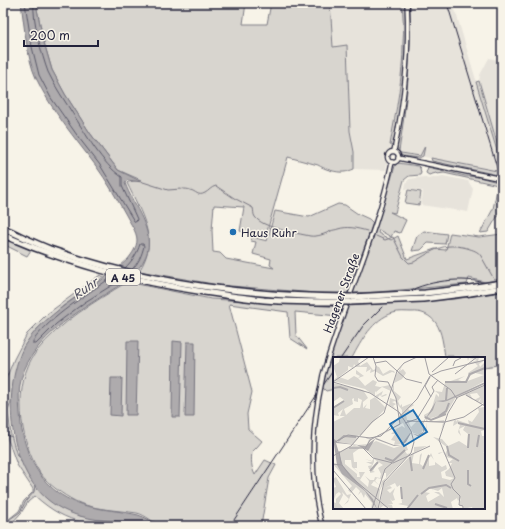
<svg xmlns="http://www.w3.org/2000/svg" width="505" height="529" viewBox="0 0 505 529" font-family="'Playpen Sans',sans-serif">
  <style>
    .built { fill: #e7e3db }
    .green { fill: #d8d5cf; stroke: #7d7c85 }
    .water { fill: #aeabad; stroke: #76747f }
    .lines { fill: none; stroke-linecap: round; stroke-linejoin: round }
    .shore { stroke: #5a5969; stroke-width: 1 }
    .stream { stroke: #76747f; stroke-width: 1 }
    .secondary-casing { stroke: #22223b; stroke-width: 6 }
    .highway-casing { stroke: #22223b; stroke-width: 8 }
    .secondary { stroke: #f7f3e8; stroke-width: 3.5 }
    .highway { stroke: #f7f3e8; stroke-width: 5 }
    .rail { stroke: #22223b; stroke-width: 1 }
    .secondary-bridge-casing { stroke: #22223b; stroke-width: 6; stroke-linecap: butt }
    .highway-bridge-casing { stroke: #22223b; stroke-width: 8; stroke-linecap: butt }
    .secondary-bridge { stroke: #f7f3e8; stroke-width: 3.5 }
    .highway-bridge { stroke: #f7f3e8; stroke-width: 5 }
    .poi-dot { fill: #1f6fb2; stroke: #f7f3e8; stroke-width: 1.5 }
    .labels { text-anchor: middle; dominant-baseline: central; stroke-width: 3; stroke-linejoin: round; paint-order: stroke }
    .shield { fill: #f7f3e8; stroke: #62616f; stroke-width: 1 }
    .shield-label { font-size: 10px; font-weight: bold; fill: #22223b }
    .poi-label { font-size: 11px; fill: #22223b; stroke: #f7f3e8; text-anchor: start }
    .street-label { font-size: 11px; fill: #22223b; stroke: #f7f3e8 }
    .water-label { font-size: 12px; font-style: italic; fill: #535263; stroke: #f7f3e8 }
    .inset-river { fill: none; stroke: #aeabad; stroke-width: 2 }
    .inset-road { fill: none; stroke: #a29fa3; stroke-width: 1 }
    .view { fill: #1f6fb2; fill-opacity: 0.15; stroke: #1f6fb2; stroke-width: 2 }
    .inset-edge { fill: none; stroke: #22223b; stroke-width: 2 }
  </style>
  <rect width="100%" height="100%" fill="#f7f3e8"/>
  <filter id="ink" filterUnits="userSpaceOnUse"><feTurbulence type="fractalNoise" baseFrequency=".025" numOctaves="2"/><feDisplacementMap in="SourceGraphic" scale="8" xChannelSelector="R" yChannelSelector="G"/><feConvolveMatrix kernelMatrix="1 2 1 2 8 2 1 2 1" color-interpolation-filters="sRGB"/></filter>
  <g filter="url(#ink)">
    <g class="built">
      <polygon points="330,3 402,3 403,43 402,64 398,99 390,145 391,148 386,152 383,158 387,163 386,170 354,169 354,152 350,131 347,46 333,47"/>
      <polygon points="411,3 453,3 502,167 502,176 498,175 497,171 399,152 407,102 411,50"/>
      <polygon points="489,58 502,61 502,160 479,81 480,75"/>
      <polygon points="443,176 468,181 473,189 468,212 421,205 423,191 405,189 406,183 409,179 424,177 428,179"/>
    </g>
    <g class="green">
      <path d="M38,3h208l-3,21h24l4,-21h59l3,44 14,-2 3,86 4,21v17c-3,1 -7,3 -10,3 -7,1 -20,-3 -26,-7l-30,-8 -22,78 -3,2 -23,-6 4,-24 -30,-2 -2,25 1,22 7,1 6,6 48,9 -4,-3 1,-6 -18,-5 3,-12 -5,-1 1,-4 15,4 8,-30 34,6 29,-13 7,1 13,9 11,5 4,4 -25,70h-32l-97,-8 -80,-14c21,-31 2,-58 -12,-88l1,-1 13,-2 -23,-10 -28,-37 -25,-39 -13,-24 -9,-31 -6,-30z"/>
      <path d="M402,3h8c2,52 -3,97 -11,148l2,2 19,3 5,-10 -2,10 -4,2 -17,-2 -4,-5v-3l-8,-3c6,-34 13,-68 13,-102 1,-13 0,-27 -1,-40z"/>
      <polygon points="479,81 502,160 502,167 476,82"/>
      <polygon points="431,158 497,171 498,175 432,161"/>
      <polygon points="398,163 418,166 420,168 421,173 420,175 409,176 404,180 396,209 395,213 390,212 406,220 400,233 394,231 391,237 379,230 378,233 391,240 398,236 407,259 435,249 446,250 450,233 479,237 502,234 502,279 485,282 469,278 467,284 378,292 353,293 383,206 395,166"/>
      <polygon points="428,167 465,176 479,177 501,183 502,187 502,214 497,217 488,232 480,233 493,209 498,185 444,173 437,174 436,173 429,175 426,173"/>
      <polygon points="408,190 421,192 419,205 405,203"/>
      <polygon points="424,231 447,234 445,244 428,243 421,250 412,251 417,236"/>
      <polygon points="3,237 31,250 27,256 3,244"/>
      <path d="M100,275l4,2 -41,29 -28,25 -27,80 3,24 6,21 63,60 57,10c-43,0 -69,0 -102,-30l-7,6 -7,11 -12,13 -2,-1 2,-6 10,-8 5,-10 9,-9v-3l-16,-24 -9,-25 -3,-31 1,-30 8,-20 13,-25 20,-20z"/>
      <path d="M127,282l84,17 131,8 -3,9 -44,-4 1,23 11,14 -17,-11 -2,-26 -59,-8 23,88 -5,22 1,15 14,12 -5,6 -5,5c-1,8 -1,15 3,23l10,-15 11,5 -7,13 -8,48c-24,0 -48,0 -72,0 -8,0 -20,2 -27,0 -9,-3 -16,-11 -25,-13 -19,-3 -44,-3 -62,-12 -13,-7 -26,-16 -35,-28 -21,-32 -28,-89 -4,-121 24,-30 58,-50 91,-70z"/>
      <path d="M502,292v68l-4,1v4l-14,2v-9h-30l-1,-2h-8c-2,-11 -3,-24 -9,-33 -6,-8 -15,-12 -24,-11 -6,0 -14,-1 -19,1 -20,6 -32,28 -41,45h-18v31l-8,2 -4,-4 7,-26 18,-55 107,-7z"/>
    </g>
    <g class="water">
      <path d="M21,3h17l-1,6 6,30 9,31 13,24 25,39 28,37 24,12 -15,-2 -2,3c8,23 31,48 21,73 -8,19 -26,29 -42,39 -33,21 -77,48 -84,90 -2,13 0,27 1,40 4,26 15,51 36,67 26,19 52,16 81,23 7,2 15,7 22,11 -7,0 -15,0 -22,0 -7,0 -14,-3 -20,-4 -20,-2 -39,-4 -56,-13 -54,-27 -62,-115 -38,-163 25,-39 71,-56 104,-87 4,-5 9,-12 9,-19 0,-8 -7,-17 -11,-25 -9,-16 -19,-34 -30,-49 -21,-28 -45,-56 -60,-88 -9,-19 -12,-54 -15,-75z"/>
      <polygon points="127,341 138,341 136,415 126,415"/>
      <polygon points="173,341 182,342 180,417 172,417"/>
      <polygon points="187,342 195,342 194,417 185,417"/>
      <polygon points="111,378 122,378 121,416 110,415"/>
    </g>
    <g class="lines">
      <g class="shore">
        <path d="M25,3l7,44 7,28 12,23 28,40 21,27 34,56 2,1 1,-3 -15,-33v-9c-20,-13 -36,-43 -49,-63 -8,-13 -18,-27 -25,-42 -6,-16 -16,-53 -14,-69"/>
        <path d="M125,268c7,-7 12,-14 15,-24h3l1,2c-2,8 -5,17 -12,23"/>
        <path d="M112,277c-26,18 -61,39 -79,64v3h3l20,-20 29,-22 37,-23"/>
      </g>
      <g class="stream">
        <polyline points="143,182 168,190 181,189"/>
        <path d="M183,189c2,0 5,0 7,1 6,1 8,7 15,3 4,-2 6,-6 11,-7l18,12 19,10c1,3 0,6 2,9 8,11 41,16 55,19 7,1 15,-2 21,-5 1,-1 5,-1 7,-2 10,-3 18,-1 29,2"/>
        <path d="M376,236l9,4 8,-3 10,20 6,6 5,-1c20,-12 29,-20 53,-14 6,2 11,3 14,8l14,25"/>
        <polyline points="3,434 12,437"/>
        <polyline points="7,526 10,519 20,512 26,501 34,492 35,485"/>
      </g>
      <defs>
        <g id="secondary">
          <path d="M394,151c10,-48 16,-98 13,-148"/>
          <circle cx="393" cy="157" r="5.5"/>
          <polyline points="398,158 502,179"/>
          <path d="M323,375c20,-72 54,-139 69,-213"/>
          <path d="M318,401c-7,42 -7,84 4,125"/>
        </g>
        <g id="highway">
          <path d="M3,228c16,7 31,15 47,21 95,34 195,47 296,48"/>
          <path d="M3,235c67,29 129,46 201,57 20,3 40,6 60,8 27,2 53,2 79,2"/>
          <polyline points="352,297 425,293 469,288"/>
          <polyline points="350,302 423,299 470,293"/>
        </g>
      </defs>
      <use href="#secondary" class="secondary-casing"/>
      <use href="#highway" class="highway-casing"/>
      <use href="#secondary" class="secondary"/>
      <use href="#highway" class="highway"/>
      <g class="rail">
        <polyline points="447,3 502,184"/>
        <path d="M411,290c28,-12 62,-14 91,-2"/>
        <polyline points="341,358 363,326 382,307"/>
        <polyline points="230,526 334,369"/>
      </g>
      <defs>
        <polyline id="secondary-bridge" points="318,401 323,375"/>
        <g id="highway-bridge">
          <polyline points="469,288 502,283"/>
          <polyline points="470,293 502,288"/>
          <polyline points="346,297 352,297"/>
          <polyline points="343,302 350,302"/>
        </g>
      </defs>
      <use href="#secondary-bridge" class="secondary-bridge-casing"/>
      <use href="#highway-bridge" class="highway-bridge-casing"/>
      <use href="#secondary-bridge" class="secondary-bridge"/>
      <use href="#highway-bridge" class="highway-bridge"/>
    </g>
  </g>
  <circle class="poi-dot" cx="233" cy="232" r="4"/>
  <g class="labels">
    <rect class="shield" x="106" y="269" width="34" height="16" rx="3"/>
    <g class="shield-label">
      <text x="123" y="277">A 45</text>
    </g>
    <g class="poi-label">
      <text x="241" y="232">Haus Ruhr</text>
    </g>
    <g class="street-label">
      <text transform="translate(341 293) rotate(-70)">Hagener Straße</text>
    </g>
    <g class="water-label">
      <text transform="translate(85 288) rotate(-34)">Ruhr</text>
    </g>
  </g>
  <g transform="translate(333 357)">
    <rect width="152" height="152" fill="#f7f3e8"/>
    <path d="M7,0h22l-4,4 2,5 7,-4 6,8 3,-1v-3l3,1 4,7 7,-4 4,1 1,2 -3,-1 -9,4 -8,-5 -5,2 1,-4 -5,3 1,-5h-11l-2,-3 -1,4 -5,-2v4l-9,7 9,3 6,-4 4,2 2,-2 -4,-2v-4l8,6 -6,2 7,8 8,-6 4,2 -2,4 5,1 10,-2 1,6 -9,-4 -6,5 1,2 -2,-3v5l8,-5 -2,5 5,-2 1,1 -5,2 -2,-2 -2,2 1,2 -14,-10 -32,-8 4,-4 -4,-11 6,-4zM134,0h12l-1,5 7,-2 -6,4 1,3 5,-5v19l-31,16 16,-7 -2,4 3,-4 14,-5v18h-6l2,-5 -3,4 -4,-2 6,-3 -3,-4 -7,1 3,6 -8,-5 -9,2 -10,17 -19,5 1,3 16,-2 1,2 -4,9 2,-8 -17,-1v-4l-3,7 3,6v-9l1,10 -3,-1 -1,3 -3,1 -1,1h-2l-4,-2 4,1h3l4,-3v-4l-4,7 -7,-2 -10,-19 9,18 -9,12 -9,1 1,-4 -4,-1 4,-6h-4l5,-5 6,-3 3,2 -2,-5 -23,13 -4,1 -3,1 -6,7 -3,1 -4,-1h-2l9,-1 2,-5h-2l-1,-1 13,-2 21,-12 -2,-5 -3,4 5,-8 -3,-4 5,3 -5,-5 5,5v-4l-7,-9 -3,1 4,2 -3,2 3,3 -7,-4 1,-7 6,2 -1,-3h-4h4l-3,-7 4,-15 6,-9 -2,5 3,-2 3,4 -4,6 -8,4v8l7,6 -3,4 2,5 2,-2v3l10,-4 -5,6 5,-5 2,1 -6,4 3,2 -5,3 1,6 5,1 -3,2 2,4 6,-6 6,1 3,-5 -2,1v-3l7,-4 5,-17 3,3v-3l-4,-3 7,1 3,-9 20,-7 -7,4 7,2 19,-7 -9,-2 -7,4v-4l10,-7 -3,-3 -8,1 10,-4 -8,-2 -1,3zM0,26l30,7 5,8 -5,4v6l4,-4 -2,4 5,1v-9l5,-3 11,11 -25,27h-4l3,1 -7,8 -15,-2 -5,-4v-16l12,-6h-5l3,-7 -5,4 1,3 -6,-1v-8l11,-7 -4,-3 -7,5zM21,41v3l4,1v-4l4,2 -2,8h-6l-8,7 -2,-6 9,-5 -1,-5zM151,50l1,23 -4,1 1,5h3v16l-2,1h2v56h-12l-1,-2 -9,2 1,-3 -5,-1 2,-7 -3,3 -1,-3 -6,4 2,7h-46l1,-3 -10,-2 4,-1 -2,-18 -3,2 -2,-4 -10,5 5,-2 2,2 -5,2 3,3 5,-5 -2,6 2,6 -3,1 -2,-3 3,6 -6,1h5l1,4 -10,-3 -4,3 5,-26 30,-31v-14v9l13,-1 -13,7 -2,10 7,1 1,-9 2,-2 -2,11 4,3 7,-14 2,5 1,2 -3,-4 -2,2v8l6,-1v-3l7,5 4,-2 1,4 -6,3 1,6 8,2 4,-2 -8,-2 -1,-4 4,-3 3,-6h-4l5,-4 -7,-2 -3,-5 -4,2 -1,-1 5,-1 -1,-3 3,5 3,-6 -15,-11 9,2 6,7 11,-5 8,5 1,-12 -5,-4 2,-4 -6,3 2,7 -3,-4 2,-7 -2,-2 -5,3 1,-5 -7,1 9,-2 1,2v-2l12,4 -1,-4 4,2 7,-10 -1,-4zM98,131l3,4 -2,-3 6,2 4,-3 2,9 -5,-5h-5l6,3 -12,7 -2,-6 4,-3 -6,-1 2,-3zM43,84l18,7 12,-4 2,6 -3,1 2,3 4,-1 -24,24 -7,13 -2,19h-7l1,-6 -7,-9 -1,4 -3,-6 -3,3 2,-4 -4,-4 -5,6 -3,-3 4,-4 -19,-22h4v-11l17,-8 11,2zM27,91h5l9,10 -2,3 -7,-2 8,3h-7l7,3 -5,1 1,3h2l-1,4 5,-1 -2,-1 3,-6 -5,3 3,-6v-3l9,6 -5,3 3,6 -1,4 -5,-1 -1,3h-4l-5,-4 4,5 -1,6 -8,-7 5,-8h-6l1,5h-3v-3l-12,-10v-4h6l1,7 6,5 -4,-4h3v-6h-3l-1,-9zM51,116h2v5l-4,3 -2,8 -9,-4 3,-4 6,5 -5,-5 2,-3 5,1zM3,120l11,18 4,-1 -3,8 -4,3 5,-6 -7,-7 1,3 -4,8 5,6h-11v-7l3,1v-4l5,-5 -2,-2 -3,2 -3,8v-14l3,-1 -3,-8z" fill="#d8d5cf" fill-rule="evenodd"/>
    <path d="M152,25v2l-38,17 -4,1 -7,-1 -3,9 -10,12 1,8 -1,3 -3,2 -2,1 -7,-3 -5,9 -4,3 -8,1 -19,-7 -7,12 -11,-6 -21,-2 7,23 30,33 4,10 -12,-18 -23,-17 -5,-9 -4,-27 5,4 27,4 11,-8 18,7h7l9,-12 8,2 5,-3v-9l13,-22 10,-1z" fill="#aeabad"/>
    <path class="inset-river" d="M112,25h21l4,-8 15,-6M0,31l7,-1 8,3M113,43l1,-12M0,51l11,-7M106,59l7,-5 3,-8M92,60l6,3 15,-6M125,66l27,6M5,84l6,-5 12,1M114,89l2,9 10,6M144,90l2,-12M135,91l1,-14M77,100l2,14M52,101l8,3 12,-11M90,112l6,-14M135,113v14l3,2M37,114l8,-9M68,130l1,12M88,137l8,-6 17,-3 5,3M102,147l12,4M74,152l11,-14"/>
    <path class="inset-road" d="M40,0l3,9 -1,10 3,5 10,1 8,16 4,26M92,1l4,16M42,6l11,-2 20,18 16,4M120,9l2,-5 6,-3M99,15l17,-15M96,17l22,16 6,9M122,17l22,-17M97,20l-5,9 6,11M0,25l36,-25M0,25l37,11 29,19 12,19 3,11 -3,11 -27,29 -6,27M133,38l19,11M123,41l29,-13M124,41l-9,15 -9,27 16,38 -4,6 2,5 7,7 -1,9 4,1v3M92,49l9,-15 -2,-4 6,-7M74,64l38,1 19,-5 21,-14M72,66l12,-4 8,-13M0,86l15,-8 22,3 11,-2 36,-37 13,-23 11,-5 44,-11M16,91h14l10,10 20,5 37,-17M32,92l5,-9 30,-16M6,94l2,13M0,99l18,-10 21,-24 12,-9 13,-42 7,-8 13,-6M0,107l9,1 9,12 38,32M0,113l33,39M39,152l13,-40 7,-6"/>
    <path class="view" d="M80,53l14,22 -23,14 -14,-22z"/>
    <rect width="152" height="152" class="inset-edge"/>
  </g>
  <rect width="505" height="529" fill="none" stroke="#f7f3e8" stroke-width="16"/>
  <rect x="8" y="8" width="489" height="513" fill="none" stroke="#22223b" stroke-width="1.5" filter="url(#ink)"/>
  <path d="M24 40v6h74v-6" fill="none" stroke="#22223b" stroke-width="2"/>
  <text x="30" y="40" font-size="12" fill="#22223b" stroke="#f7f3e8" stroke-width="3" paint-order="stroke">200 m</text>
</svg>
